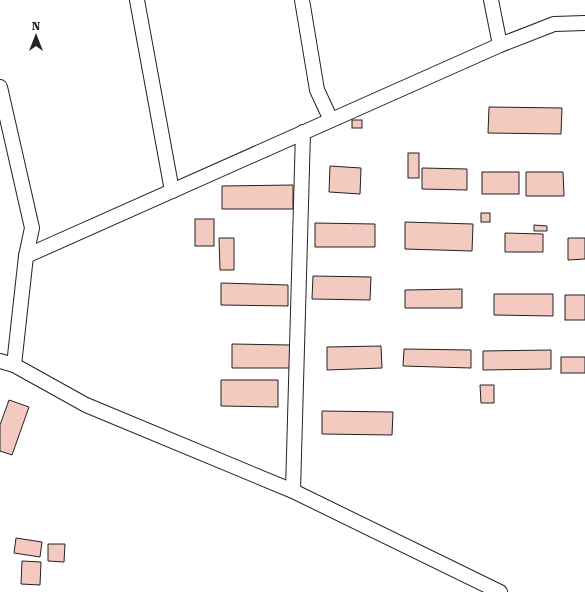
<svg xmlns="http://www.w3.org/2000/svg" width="585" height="592" viewBox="0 0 585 592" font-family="'Roboto Serif',serif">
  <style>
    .building { fill: #f3c9c0; stroke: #222 }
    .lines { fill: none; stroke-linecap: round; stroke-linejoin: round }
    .street-casing { stroke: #222; stroke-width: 16 }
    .street { stroke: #fff; stroke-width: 14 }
  </style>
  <rect width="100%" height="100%" fill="#fff"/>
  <g class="building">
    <polygon points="489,107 562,108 561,134 488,133"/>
    <rect x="352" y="120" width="10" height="8"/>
    <rect x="408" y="153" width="11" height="25"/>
    <polygon points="330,166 361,168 360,194 329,192"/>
    <polygon points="422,168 467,169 467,190 422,189"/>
    <rect x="482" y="172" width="37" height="22"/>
    <polygon points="526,172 563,172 564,196 526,196"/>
    <polygon points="293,185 293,209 222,209 222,186"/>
    <rect x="481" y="213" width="9" height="9"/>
    <rect x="195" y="219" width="19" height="27"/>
    <polygon points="405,222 473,224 472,251 405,249"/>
    <polygon points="315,223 375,224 375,247 315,247"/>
    <polygon points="534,225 547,226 547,231 534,231"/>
    <polygon points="505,233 543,234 543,252 505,252"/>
    <polygon points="219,238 234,238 234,270 220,270"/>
    <polygon points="568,238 585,238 585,259 568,260"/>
    <polygon points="313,276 371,277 370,300 312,299"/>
    <polygon points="221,283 288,285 288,306 221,305"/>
    <polygon points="462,289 462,308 405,308 405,290"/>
    <polygon points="494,294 553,294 553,316 494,315"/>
    <rect x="565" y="295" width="20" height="25"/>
    <polygon points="232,344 290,345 290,368 232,368"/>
    <polygon points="381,346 382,368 327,370 327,347"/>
    <polygon points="404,349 471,350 471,368 403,366"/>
    <polygon points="551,350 551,369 483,370 483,351"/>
    <rect x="561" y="357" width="24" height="16"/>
    <polygon points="221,380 278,380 278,407 221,406"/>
    <polygon points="480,385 494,385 494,403 481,403"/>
    <polygon points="9,400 29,407 12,455 0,451 0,425"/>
    <polygon points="322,411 393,412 392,435 322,434"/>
    <polygon points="16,538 42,542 40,557 14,553"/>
    <polygon points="48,544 65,544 64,562 48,561"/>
    <polygon points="22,561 41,562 40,585 21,584"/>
  </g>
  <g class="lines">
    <defs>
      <g id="street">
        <polyline points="137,0 172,191"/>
        <polyline points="302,0 317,90 331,120"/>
        <polyline points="491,0 500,45"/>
        <polyline points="0,87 32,228 26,256"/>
        <polyline points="0,361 14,365 86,405 293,491 500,592"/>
        <polyline points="14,365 26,256 500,45 554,24 585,23"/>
        <polyline points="293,491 303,132"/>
      </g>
    </defs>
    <use href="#street" class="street-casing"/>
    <use href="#street" class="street"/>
  </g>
  <g transform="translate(36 36)" stroke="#ffffff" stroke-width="3" paint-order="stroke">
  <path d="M0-3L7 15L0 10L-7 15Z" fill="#222222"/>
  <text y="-6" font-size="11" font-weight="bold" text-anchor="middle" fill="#222222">N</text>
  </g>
</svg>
